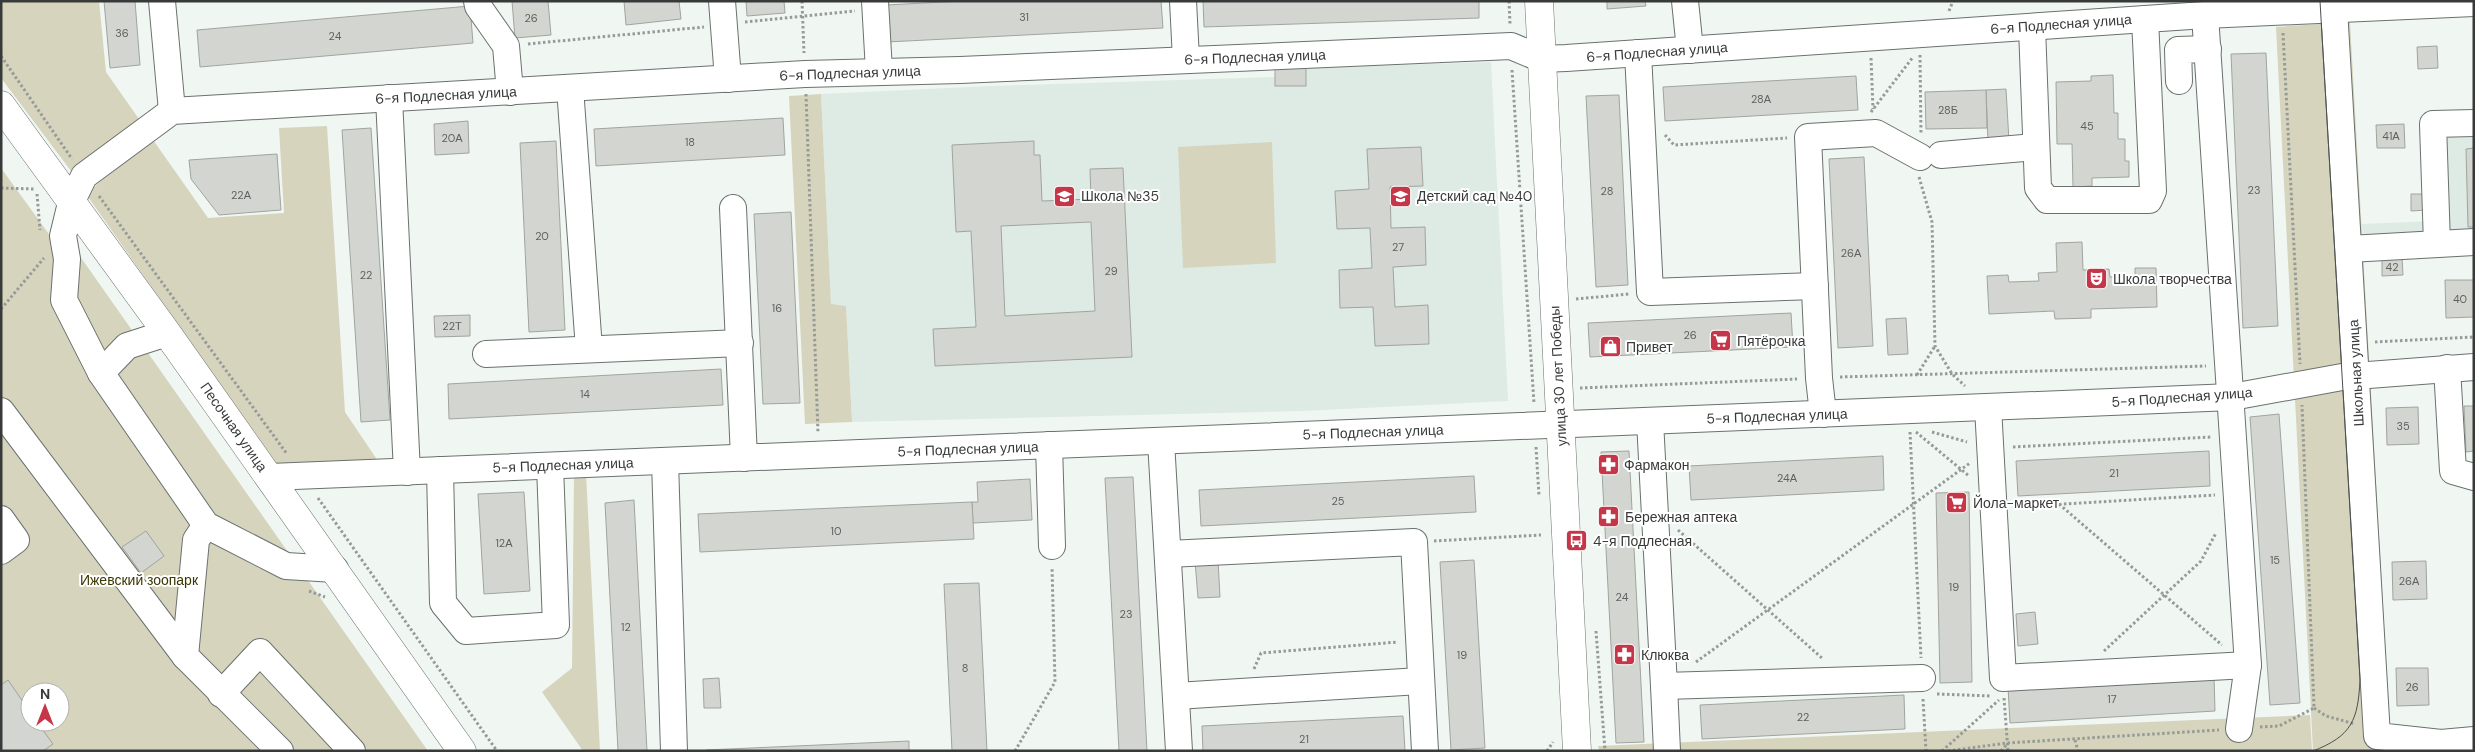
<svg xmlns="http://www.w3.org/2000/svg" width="2475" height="752" viewBox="0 0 2475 752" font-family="'DM Sans',sans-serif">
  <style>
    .built { fill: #deebe4 }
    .green { fill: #d6d4bd; fill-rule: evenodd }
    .building { fill: #d3d6d0; stroke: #a1a49e; fill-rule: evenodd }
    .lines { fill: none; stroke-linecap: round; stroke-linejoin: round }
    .minor-casing { stroke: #6a716d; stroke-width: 28 }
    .major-casing { stroke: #6a716d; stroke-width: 29 }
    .path { stroke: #969b98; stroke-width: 3; stroke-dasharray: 2.5 2.5; stroke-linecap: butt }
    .minor { stroke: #fff; stroke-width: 26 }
    .major { stroke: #fff; stroke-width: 28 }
    .tram { stroke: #4d4f4e; stroke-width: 1 }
    .labels { text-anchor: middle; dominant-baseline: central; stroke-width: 4; stroke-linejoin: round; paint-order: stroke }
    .number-label { font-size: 11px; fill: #5f615f }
    .street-label { font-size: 14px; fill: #383a39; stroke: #fff }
    .poi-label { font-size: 14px; fill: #383a39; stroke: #fff; text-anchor: start }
    .park-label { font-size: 14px; fill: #3c3600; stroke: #fff }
  </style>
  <rect width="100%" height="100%" fill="#f0f7f3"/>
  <g class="built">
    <polygon points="1491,62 1508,401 1303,411 852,422 846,306 831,305 821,94 991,86 1275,77 1306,86 1306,68"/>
    <polygon points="2474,110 2474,251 2364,256 2362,224 2432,221 2429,112"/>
  </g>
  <g class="green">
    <polygon points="1,1 99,1 106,72 141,122 74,175 1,78"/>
    <polygon points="2350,22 2389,712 2392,751 2313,751 2276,27"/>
    <polygon points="821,94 831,304 846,306 852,422 805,424 789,96"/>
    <polygon points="327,126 345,412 380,464 281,471 86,194 151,137 208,218 284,213 279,128"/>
    <polygon points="1272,142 1276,263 1183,268 1178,147"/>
    <path d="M1,168l66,91 10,-7 351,499h-427zM30,692h30v30h-30z"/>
    <polygon points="574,473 586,473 600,751 583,751 542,692 572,668"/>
    <polygon points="2310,715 2312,751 1599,751 1598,746"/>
  </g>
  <g class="building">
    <polygon points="104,1 135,1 140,65 110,68"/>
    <polygon points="512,1 548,1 551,35 515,38"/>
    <polygon points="624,1 679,1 681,19 626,25"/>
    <polygon points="746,1 784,1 785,13 747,16"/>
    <polygon points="962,1 1161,1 1163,28 887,42 886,5"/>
    <polygon points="1203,1 1479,1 1479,18 1204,27"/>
    <polygon points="1607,1 1645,1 1646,6 1607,9"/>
    <polygon points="470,6 473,43 200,67 197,30"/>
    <polygon points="2437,46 2438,68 2418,69 2417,47"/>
    <polygon points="2266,53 2278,326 2243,328 2231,54"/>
    <rect x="1275" y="67" width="31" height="19"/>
    <polygon points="2113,75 2114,113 2118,113 2118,139 2125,139 2125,161 2129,161 2129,177 2092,178 2092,186 2073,187 2072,144 2057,144 2056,82 2091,81 2091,76"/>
    <polygon points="1856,76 1858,110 1665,121 1663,87"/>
    <polygon points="2006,89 2009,141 1988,142 1986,90"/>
    <polygon points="1986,90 1987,128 1926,129 1925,92"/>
    <polygon points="1619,95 1628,285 1596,287 1586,96"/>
    <polygon points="783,118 785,155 596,166 594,129"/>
    <polygon points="468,121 469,153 435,155 434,124"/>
    <polygon points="2404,124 2405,148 2377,148 2376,125"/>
    <polygon points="371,128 390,420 361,422 342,130"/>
    <polygon points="556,141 565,330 529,332 520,143"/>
    <path d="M1034,141v14h6l2,46 49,-2 -1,-30 33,-1 9,189 -197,9 -2,-37 43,-2 -5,-96 -15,1 -4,-87zM1091,222l4,89 -90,5 -4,-90z"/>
    <polygon points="1421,147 1423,186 1390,187 1391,228 1425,227 1426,265 1393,267 1395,307 1428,305 1429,344 1375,346 1373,307 1340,308 1339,270 1372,268 1370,228 1337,229 1335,191 1369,189 1367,149"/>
    <polygon points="2474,148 2474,227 2468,227 2466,149"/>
    <polygon points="277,154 281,210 219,215 191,179 189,160"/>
    <polygon points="1864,157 1873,346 1838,348 1829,159"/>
    <polygon points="2411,194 2428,194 2428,210 2411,211"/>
    <polygon points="791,212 800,403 763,404 754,214"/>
    <polygon points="2082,242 2083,270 2109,269 2110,277 2135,276 2135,268 2156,268 2157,307 2091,309 2091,318 2055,319 2054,311 1989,314 1987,276 2008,275 2009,282 2039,281 2038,273 2057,272 2056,243"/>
    <polygon points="2402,257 2403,275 2382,276 2382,258"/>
    <polygon points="2445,280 2474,280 2474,317 2446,318"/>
    <polygon points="1791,313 1793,347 1590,357 1588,323"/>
    <polygon points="470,315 470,336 435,337 434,316"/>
    <polygon points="1906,318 1908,354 1888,355 1886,319"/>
    <polygon points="721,369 723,405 449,419 448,384"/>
    <polygon points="2464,406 2474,406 2474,451 2466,452"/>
    <polygon points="2418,407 2419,444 2387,445 2386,408"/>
    <polygon points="2279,414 2300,703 2270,705 2250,417"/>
    <polygon points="1629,451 1644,742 1616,743 1601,452"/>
    <polygon points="2209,451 2210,486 2018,496 2016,461"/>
    <polygon points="1883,456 1884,490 1691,500 1689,466"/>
    <polygon points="1474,476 1476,512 1201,526 1199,490"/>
    <polygon points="1133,477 1147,751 1119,751 1105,478"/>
    <polygon points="1030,479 1032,520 973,523 972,502 978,502 977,482"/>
    <polygon points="524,492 530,591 484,594 478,494"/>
    <polygon points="1969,492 1972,682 1940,683 1936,493"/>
    <polygon points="634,500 647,751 618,751 605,503"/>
    <polygon points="972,502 974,539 700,552 698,514"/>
    <polygon points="146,531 164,556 141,573 122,547"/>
    <polygon points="1218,560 1220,597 1198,598 1195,561"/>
    <polygon points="1474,560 1485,748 1451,750 1440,562"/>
    <polygon points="2426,561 2427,599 2393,600 2392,562"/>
    <polygon points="979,583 987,751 952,751 944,584"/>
    <polygon points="2035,612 2038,644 2018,646 2016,614"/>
    <polygon points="2396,668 2428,668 2429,705 2397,706"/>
    <polygon points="2214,677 2215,711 2010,723 2008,687"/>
    <polygon points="719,678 721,708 704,708 703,679"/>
    <polygon points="8,680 30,712 30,722 37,722 53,744 43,751 1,751 1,685"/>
    <polygon points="1904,695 1905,729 1702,739 1700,705"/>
    <polygon points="1403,716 1405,751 1203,751 1202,726"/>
    <polygon points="909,741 909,751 706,751 706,750"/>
  </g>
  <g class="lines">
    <defs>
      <g id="minor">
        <polyline points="162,1 172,111"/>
        <polyline points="477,1 478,6 506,46 510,92"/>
        <polyline points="722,1 728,79"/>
        <polyline points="875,1 879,71"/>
        <polyline points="1183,1 1186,59"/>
        <polyline points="1685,1 1690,50"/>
        <polyline points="2334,9 2377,736 2441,743 2474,740"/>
        <polyline points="2205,15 2248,665 2239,729"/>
        <polyline points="2032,27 2038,188 2047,200 2149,200 2153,191 2145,19"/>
        <polyline points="1638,53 1650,292 1815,286"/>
        <polyline points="2179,81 2178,50 2208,49"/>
        <polyline points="570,88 589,349"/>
        <polyline points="389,98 407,472"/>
        <polyline points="1941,155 2036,147"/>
        <polyline points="733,208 744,458"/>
        <polyline points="2437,244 2433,124 2474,123"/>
        <polyline points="2349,249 2474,242"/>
        <polyline points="486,354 740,343"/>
        <polyline points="2447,368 2453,471 2474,477"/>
        <polyline points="101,373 127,346 167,333"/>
        <polyline points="1988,407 2003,678 2248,665"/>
        <polyline points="1,411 185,656"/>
        <polyline points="1823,414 1819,378 1808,137 1876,133 1920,157"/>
        <polyline points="1650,421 1664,686 1922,678"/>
        <polyline points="1161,441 1179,751"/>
        <polyline points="1049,445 1052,546"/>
        <polyline points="665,461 674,751"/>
        <polyline points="440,470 443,603 466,631 556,625 550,466"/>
        <polyline points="270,477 2232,397 2342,377 2474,367"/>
        <polyline points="1,519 16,540 1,551"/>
        <polyline points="206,525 196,540 185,656 280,751"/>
        <polyline points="1168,554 1414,542 1425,751"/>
        <polyline points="335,569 286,566 206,525 101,373 64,300 67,259 63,236 71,203 84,176 172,111 805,74 960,70 1511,46 1542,59 1566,58 2205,15 2474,3"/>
        <polyline points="1664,686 1667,751"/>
        <polyline points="221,694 260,652 352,751"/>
        <polyline points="1176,696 1420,681"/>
      </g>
      <g id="major">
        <polyline points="1539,1 1577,751"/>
        <polyline points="1,105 167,333 462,751"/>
      </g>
    </defs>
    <use href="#minor" class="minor-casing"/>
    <use href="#major" class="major-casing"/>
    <g class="path">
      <polyline points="802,1 804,53"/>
      <polyline points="1509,1 1510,24"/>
      <polyline points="1949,11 1953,1"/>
      <polyline points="745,22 855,11"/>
      <polyline points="2283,33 2300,364"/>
      <polyline points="528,44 704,27"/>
      <polyline points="1920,55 1921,134"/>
      <polyline points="1,56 72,159"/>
      <polyline points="1871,58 1873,109"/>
      <polyline points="1512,70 1534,403"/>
      <polyline points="806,94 818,433"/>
      <polyline points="1871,112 1913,57"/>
      <polyline points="1665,135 1674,145 1787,138"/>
      <polyline points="1919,177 1932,222 1935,346 1952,374 1965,386"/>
      <polyline points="1,188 34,189"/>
      <polyline points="37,194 40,230"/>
      <polyline points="99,196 287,454"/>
      <polyline points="1576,299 1629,294"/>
      <polyline points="1,309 44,258"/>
      <polyline points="2375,342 2474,337"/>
      <polyline points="1917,375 1935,346"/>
      <polyline points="1840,377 2206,366"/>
      <polyline points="1580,388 1797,379"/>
      <polyline points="1910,432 1921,658"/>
      <polyline points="1916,432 1969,476"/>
      <polyline points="1932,432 1967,442"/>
      <polyline points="1536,447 1539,496"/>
      <polyline points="2013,447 2211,437"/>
      <polyline points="318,498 497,751"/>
      <polyline points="2059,504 2222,645"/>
      <polyline points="2014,507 2215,495"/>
      <polyline points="1678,530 1823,659"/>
      <polyline points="1434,541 1541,535"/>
      <polyline points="309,591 325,597"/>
      <polyline points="1596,631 1605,751"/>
      <polyline points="2104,651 2201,561 2216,533"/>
      <polyline points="1696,662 1970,463"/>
      <polyline points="1254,669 1261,653 1398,642"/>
      <polyline points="1937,694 1991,696"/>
      <polyline points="2004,698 2008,751"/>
      <polyline points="1923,699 1926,751"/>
      <polyline points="2314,708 2326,716 2355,724"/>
      <polyline points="2260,727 2279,726 2314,708 2302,405"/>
      <polyline points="2075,740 2078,751"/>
      <polyline points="1015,751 1055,682 1052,567"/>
      <polyline points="1547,751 1553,742"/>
      <polyline points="1942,751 1999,700"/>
      <polyline points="1948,751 2007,743 2219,730"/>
      <polyline points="2001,751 2007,744"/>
    </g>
    <use href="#minor" class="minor"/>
    <use href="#major" class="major"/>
    <path class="tram" d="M2313,751c39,-15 45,-31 47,-71l-40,-679"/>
  </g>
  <defs>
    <symbol id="school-square" viewBox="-11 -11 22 22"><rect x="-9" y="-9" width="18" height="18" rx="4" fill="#c63649" stroke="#fff"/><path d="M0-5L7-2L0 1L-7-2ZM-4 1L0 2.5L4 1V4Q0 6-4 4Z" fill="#fff"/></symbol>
    <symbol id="theatre-square" viewBox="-11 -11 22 22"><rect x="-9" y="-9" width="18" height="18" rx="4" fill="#c63649" stroke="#fff"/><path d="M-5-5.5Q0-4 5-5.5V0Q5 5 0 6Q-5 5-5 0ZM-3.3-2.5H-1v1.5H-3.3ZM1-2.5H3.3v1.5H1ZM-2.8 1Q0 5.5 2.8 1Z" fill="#fff"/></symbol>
    <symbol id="supermarket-square" viewBox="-11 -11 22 22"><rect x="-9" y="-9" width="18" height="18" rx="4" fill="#c63649" stroke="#fff"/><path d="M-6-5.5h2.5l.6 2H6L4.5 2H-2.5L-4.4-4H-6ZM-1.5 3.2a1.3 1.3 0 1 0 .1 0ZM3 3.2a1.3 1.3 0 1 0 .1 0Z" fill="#fff"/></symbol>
    <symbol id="shop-square" viewBox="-11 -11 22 22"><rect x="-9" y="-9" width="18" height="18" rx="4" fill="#c63649" stroke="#fff"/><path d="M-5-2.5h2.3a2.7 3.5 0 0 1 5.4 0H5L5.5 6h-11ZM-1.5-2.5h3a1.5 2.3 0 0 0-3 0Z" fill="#fff"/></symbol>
    <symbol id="pharmacy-square" viewBox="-11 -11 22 22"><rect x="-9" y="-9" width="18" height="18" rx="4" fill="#c63649" stroke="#fff"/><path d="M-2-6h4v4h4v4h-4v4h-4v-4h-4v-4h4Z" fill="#fff"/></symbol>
    <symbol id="bus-square" viewBox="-11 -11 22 22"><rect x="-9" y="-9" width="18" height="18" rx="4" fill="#c63649" stroke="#fff"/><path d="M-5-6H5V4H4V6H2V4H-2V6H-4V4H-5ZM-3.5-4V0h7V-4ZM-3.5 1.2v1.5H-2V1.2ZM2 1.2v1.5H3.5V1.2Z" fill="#fff"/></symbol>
  </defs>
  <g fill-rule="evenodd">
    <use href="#school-square" x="1052" y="184" width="25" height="25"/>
    <use href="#school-square" x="1388" y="184" width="25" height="25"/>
    <use href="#theatre-square" x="2084" y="266" width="25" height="25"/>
    <use href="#supermarket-square" x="1708" y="328" width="25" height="25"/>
    <use href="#shop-square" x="1598" y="334" width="25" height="25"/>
    <use href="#pharmacy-square" x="1596" y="452" width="25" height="25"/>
    <use href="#supermarket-square" x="1944" y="490" width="25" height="25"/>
    <use href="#pharmacy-square" x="1596" y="504" width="25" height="25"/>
    <use href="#bus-square" x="1564" y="528" width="25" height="25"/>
    <use href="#pharmacy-square" x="1612" y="642" width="25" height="25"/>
  </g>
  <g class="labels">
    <g class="number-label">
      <text x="1024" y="17">31</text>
      <text x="531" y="18">26</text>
      <text x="122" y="33">36</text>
      <text x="335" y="36">24</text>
      <text x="1761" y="99">28А</text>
      <text x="1948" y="110">28Б</text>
      <text x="2087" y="126">45</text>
      <text x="2391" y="136">41А</text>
      <text x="452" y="138">20А</text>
      <text x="690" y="142">18</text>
      <text x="2254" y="190">23</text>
      <text x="1607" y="191">28</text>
      <text x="241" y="195">22А</text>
      <text x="542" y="236">20</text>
      <text x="1398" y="247">27</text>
      <text x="1851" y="253">26А</text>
      <text x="2392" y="267">42</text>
      <text x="1111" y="271">29</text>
      <text x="366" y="275">22</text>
      <text x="2460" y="299">40</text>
      <text x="777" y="308">16</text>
      <text x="452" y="326">22Т</text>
      <text x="1690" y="335">26</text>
      <text x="585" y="394">14</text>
      <text x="2403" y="426">35</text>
      <text x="2114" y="473">21</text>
      <text x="1787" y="478">24А</text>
      <text x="1338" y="501">25</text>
      <text x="836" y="531">10</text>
      <text x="504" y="543">12А</text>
      <text x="2275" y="560">15</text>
      <text x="2409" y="581">26А</text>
      <text x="1954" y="587">19</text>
      <text x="1622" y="597">24</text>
      <text x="1126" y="614">23</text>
      <text x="626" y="627">12</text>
      <text x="1462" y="655">19</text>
      <text x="965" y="668">8</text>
      <text x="2412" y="687">26</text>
      <text x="2112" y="699">17</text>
      <text x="1803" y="717">22</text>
      <text x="1304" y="739">21</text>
    </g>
    <g class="street-label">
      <text transform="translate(2061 24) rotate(-4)">6-я Подлесная улица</text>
      <text transform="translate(1657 52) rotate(-4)">6-я Подлесная улица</text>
      <text transform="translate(1255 57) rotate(-2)">6-я Подлесная улица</text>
      <text transform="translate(850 73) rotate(-2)">6-я Подлесная улица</text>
      <text transform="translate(446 95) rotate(-3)">6-я Подлесная улица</text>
      <text transform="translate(2356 373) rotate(-93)">Школьная улица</text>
      <text transform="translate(1558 376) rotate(-93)">улица 30 лет Победы</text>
      <text transform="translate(2182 397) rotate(-4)">5-я Подлесная улица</text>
      <text transform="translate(1777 416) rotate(-2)">5-я Подлесная улица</text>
      <text transform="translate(234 427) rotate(55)">Песочная улица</text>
      <text transform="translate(1373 432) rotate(-2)">5-я Подлесная улица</text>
      <text transform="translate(968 449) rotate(-2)">5-я Подлесная улица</text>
      <text transform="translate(563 465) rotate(-2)">5-я Подлесная улица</text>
    </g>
    <g class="poi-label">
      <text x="1081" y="196">Школа №35</text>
      <text x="1417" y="196">Детский сад №40</text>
      <text x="2113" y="279">Школа творчества</text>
      <text x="1737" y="341">Пятёрочка</text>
      <text x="1626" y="347">Привет</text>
      <text x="1624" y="465">Фармакон</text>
      <text x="1973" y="503">Йола-маркет</text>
      <text x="1625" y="517">Бережная аптека</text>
      <text x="1593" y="541">4-я Подлесная</text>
      <text x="1641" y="655">Клюква</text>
    </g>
    <g class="park-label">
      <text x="139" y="580">Ижевский зоопарк</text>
    </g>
  </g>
  <rect width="2475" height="752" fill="none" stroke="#383a39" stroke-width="5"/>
  <g transform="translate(45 707)"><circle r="24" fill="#ffffff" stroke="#afb0b0"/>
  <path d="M0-4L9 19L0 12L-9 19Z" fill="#c63649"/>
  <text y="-8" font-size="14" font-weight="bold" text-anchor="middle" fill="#383a39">N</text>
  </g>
</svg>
